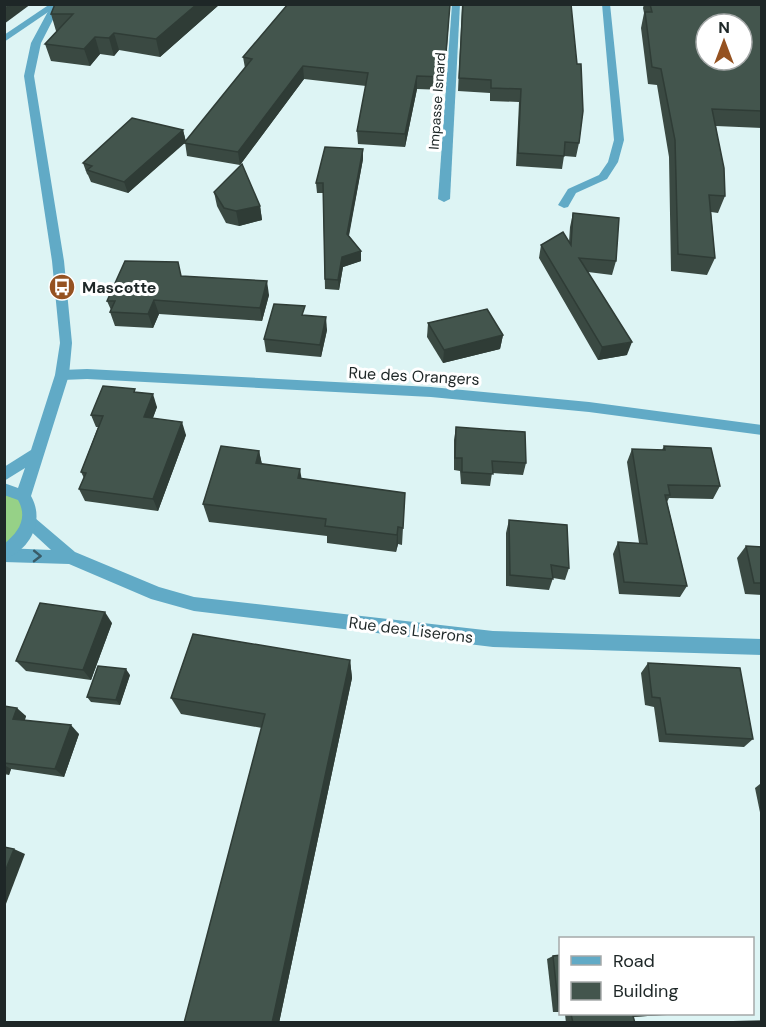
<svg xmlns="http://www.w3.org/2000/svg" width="766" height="1027" viewBox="0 0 766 1027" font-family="'DM Sans',sans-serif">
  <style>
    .green { fill: #96d187 }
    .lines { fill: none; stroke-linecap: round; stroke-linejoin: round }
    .minor { fill: #61aac6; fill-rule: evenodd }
    .tertiary { fill: #61aac6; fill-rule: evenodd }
    .wall { fill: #3a4942 }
    .shaded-wall { fill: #2f3c36 }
    .building { fill: #43554d; stroke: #2f3c36; stroke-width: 1.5; fill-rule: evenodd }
    .oneway { stroke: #395b67 }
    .labels { text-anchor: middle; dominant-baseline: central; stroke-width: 6; stroke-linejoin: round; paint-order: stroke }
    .far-street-label { font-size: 14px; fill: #1e2727; stroke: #fff }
    .poi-label { font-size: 16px; font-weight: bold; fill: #1e2727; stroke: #fff; text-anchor: start }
    .street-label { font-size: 16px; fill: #1e2727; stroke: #fff }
  </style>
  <rect width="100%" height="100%" fill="#ddf4f4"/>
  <polygon class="green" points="4,489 12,490 31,512 4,553"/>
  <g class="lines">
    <g class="minor">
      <polygon points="50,4 60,4 4,42 4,35"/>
      <polygon points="452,4 460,4 450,199 444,202 438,199"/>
      <polygon points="602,4 610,4 624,140 618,162 607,179 576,193 568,207 564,208 558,205 568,189 599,175 608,162 614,140"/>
      <polygon points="87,369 431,387 589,402 762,425 762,435 589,412 431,397 87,379 62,380 55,375 62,370"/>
      <polygon points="30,516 35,518 75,552 159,587 194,597 493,631 762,639 762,655 493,647 194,611 151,599 69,564 4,562 4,548 51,550 25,526 22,522 25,518"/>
    </g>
    <path class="tertiary" d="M52,4h9l-20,39 -7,33 30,185 8,82 -3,32 -38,121c14,24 0,54 -27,63v-15c15,-12 24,-26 14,-44l-14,-5v-12l14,5 7,-20 -21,13v-14l27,-17 24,-75 5,-32 -8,-82 -28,-185 7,-33z"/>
  </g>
  <g class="wall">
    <polygon points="55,4 220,4 160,57 119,50 114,56 100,54 90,66 51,61 45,44 57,31 56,31 51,14"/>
    <polygon points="450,4 444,90 417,89 405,147 358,144 357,131 366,86 304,79 240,165 187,156 185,142 128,193 91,182 88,175 87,174 83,163 183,130 186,142 245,68 243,57"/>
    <polygon points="462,4 579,143 576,157 564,156 562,169 516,166 519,102 490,101 490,93 458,91"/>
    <polygon points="644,4 762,4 762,128 716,126 725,196 718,213 711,212 715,258 707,275 671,271 669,157 657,85 648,84 641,28 644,13 643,8"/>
    <polygon points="363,159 349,236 361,251 361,261 343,267 339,290 325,289 323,193 317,193 316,183"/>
    <polygon points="214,192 260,206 262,220 239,226 226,223 217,206"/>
    <polygon points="573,213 616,261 612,275 588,272 627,355 598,360 539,258 541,245 569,242 570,227"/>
    <polygon points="181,276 269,295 262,321 159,314 153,328 115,326 110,312 111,310 107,301"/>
    <polygon points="306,315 327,330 321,357 266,352 264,339"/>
    <polygon points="428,323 503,335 500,349 443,363 427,337"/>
    <polygon points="136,393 157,407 153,418 186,435 158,511 85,501 79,489 84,478 81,472 98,427 96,427 91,415"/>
    <polygon points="456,427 526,463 523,475 492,473 490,486 461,484 460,471 454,470 454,440"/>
    <polygon points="664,446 720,486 713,499 669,498 667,502 687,586 680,597 619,594 613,554 618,542 639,543 627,462 632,449 662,450"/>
    <polygon points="259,451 262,464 301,479 405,493 402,545 398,544 396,552 327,543 327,536 209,522 203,504"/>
    <polygon points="509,520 569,568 565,580 553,578 549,590 506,586 506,533"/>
    <polygon points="746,546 762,547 762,595 745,594 737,558"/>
    <polygon points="112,623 91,680 26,671 16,661"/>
    <polygon points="350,660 352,678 279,1023 184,1023 262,728 181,714 171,698"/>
    <polygon points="648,663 753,739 744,747 659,742 654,707 645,705 641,673"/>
    <polygon points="130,675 120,705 91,702 87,697"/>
    <polygon points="4,706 26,716 25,720 79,734 64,777 11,769 9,775 4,774"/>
    <polygon points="760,784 762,785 762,822 755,788"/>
    <polygon points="561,955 561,1012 553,1012 547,959 553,956"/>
    <polygon points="565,1014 676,1014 633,1017 635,1023 566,1023"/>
  </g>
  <g class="shaded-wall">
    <polygon points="12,4 31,4 4,24 4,9"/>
    <polygon points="197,4 220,4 160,57 156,39"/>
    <polygon points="114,33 119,50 114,56 109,38"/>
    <polygon points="95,37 100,54 90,66 84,49"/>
    <polygon points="303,66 304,79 240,165 238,152"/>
    <polygon points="417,76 417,89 405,147 405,134"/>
    <polygon points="183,130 186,142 128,193 124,182"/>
    <polygon points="363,149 363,159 347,244 347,234"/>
    <polygon points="260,206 262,220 239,226 236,211"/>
    <polygon points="361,251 361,261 343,267 339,290 338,280 342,257"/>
    <polygon points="267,281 269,295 262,321 260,308"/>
    <polygon points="154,300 159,314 153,328 148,314"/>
    <polygon points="326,317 327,330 321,357 320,345"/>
    <polygon points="503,335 500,349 443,363 444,350"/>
    <polygon points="632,342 627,355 598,360 602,347"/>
    <polygon points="153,394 157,407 148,430 144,417"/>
    <polygon points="182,422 186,435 158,511 153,499"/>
    <polygon points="259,451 263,470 256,463"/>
    <polygon points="300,469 303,487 298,478"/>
    <polygon points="398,527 398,544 396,552 397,535"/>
    <polygon points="105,612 112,623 91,680 83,670"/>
    <polygon points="350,660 352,678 279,1023 272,1023"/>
    <polygon points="126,669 130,675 120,705 116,700"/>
    <polygon points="17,708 26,716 22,727 13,719"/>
    <polygon points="71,725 79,734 64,777 55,769"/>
    <polygon points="4,765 11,769 9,775 4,771"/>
    <polygon points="14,849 25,854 4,909 4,874"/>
  </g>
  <g class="building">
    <polygon points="4,4 12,4 4,9"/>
    <polygon points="55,4 197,4 156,39 114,33 109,38 95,37 84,49 45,44 73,14 51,14"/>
    <polygon points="288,4 450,4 444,77 417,76 405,134 357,131 368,73 303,66 238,152 184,143 252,59 243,57"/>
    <polygon points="463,4 571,4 577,64 581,64 583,111 579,143 565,142 564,156 518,153 521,89 491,88 491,80 459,78"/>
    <path d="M650,4h112v107l-50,-2 12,59 1,28 -16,-1 6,63 -37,-4 -3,-114 -14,-71 -9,-2 -7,-55h7zM706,24h36v36h-36z"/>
    <polygon points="132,118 183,130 124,182 87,170 92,166 83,163"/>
    <polygon points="325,147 363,149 347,234 361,251 342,257 338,280 325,279 323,183 316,183"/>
    <polygon points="242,164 260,206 236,211 224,208 214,192"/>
    <polygon points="573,213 619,218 616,261 579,258 632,342 602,347 541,245 563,232 571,245"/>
    <polygon points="125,261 178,262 181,276 267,281 260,308 154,300 148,314 110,312 115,301 107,301"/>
    <polygon points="274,304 305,306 302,315 326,317 320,345 264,339"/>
    <polygon points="487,309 503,335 444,350 428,323"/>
    <polygon points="103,386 135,389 134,392 153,394 144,417 182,422 153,499 79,489 86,473 81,472 103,416 91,415"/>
    <polygon points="456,427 525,432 526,463 492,461 493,474 462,472 462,458 455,458"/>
    <polygon points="221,446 259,451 256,463 300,469 298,478 405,493 403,528 398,527 397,535 325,526 326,519 203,504"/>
    <polygon points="664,446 711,448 720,486 668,485 670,495 665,495 687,586 624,582 618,542 647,544 632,449 665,450"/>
    <polygon points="509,520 567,525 569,568 551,565 553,579 510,575"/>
    <polygon points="746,546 762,547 762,583 754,583"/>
    <polygon points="40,603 105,612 83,670 16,661"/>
    <polygon points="193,634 350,660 272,1023 184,1023 265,714 171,698"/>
    <polygon points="648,663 740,668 753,739 666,734 660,698 652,697"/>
    <polygon points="98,666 126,669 116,700 87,697"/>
    <polygon points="4,706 17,708 13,719 71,725 55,769 4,763"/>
    <polygon points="4,847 14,849 4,874"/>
    <polygon points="561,955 561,1011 559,1011 553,956"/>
    <polygon points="571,1014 672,1014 633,1016 635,1023 573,1023"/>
    <polygon points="762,1021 762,1023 723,1022"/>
  </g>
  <defs><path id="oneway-chevron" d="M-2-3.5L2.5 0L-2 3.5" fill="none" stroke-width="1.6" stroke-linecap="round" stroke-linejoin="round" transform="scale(1.5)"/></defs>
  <use class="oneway" href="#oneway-chevron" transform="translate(37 556) rotate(1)"/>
  <defs>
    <symbol id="bus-disc" viewBox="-11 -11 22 22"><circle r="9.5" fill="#955221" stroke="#fff"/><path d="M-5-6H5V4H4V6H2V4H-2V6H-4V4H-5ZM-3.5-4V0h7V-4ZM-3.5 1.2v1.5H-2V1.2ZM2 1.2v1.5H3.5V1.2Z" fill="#fff"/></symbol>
  </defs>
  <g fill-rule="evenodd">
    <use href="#bus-disc" x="47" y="272" width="30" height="30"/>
  </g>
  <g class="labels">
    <g class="far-street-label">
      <text transform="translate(437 101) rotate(-86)">Impasse Isnard</text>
    </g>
    <g class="poi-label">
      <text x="82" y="287">Mascotte</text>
    </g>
    <g class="street-label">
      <text transform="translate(414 376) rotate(3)">Rue des Orangers</text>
      <text transform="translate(411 630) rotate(7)">Rue des Liserons</text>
    </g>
  </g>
  <rect width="766" height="1027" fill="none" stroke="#1e2727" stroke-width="12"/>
  <rect x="559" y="937" width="195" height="78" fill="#ffffff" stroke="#a5a9a9" stroke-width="1.5"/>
  <rect x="571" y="956" width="30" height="9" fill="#61aac6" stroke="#a5a9a9" stroke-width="1.5"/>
  <text x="613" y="967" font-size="18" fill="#1e2727">Road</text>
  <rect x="571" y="982" width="30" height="18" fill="#43554d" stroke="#a5a9a9" stroke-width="1.5"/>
  <text x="613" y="997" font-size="18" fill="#1e2727">Building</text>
  <g transform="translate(724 42)"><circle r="28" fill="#ffffff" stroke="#a5a9a9" stroke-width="1.5"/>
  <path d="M0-4.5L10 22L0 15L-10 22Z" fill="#955221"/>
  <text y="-9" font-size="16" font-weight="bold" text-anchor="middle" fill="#1e2727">N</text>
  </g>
</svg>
